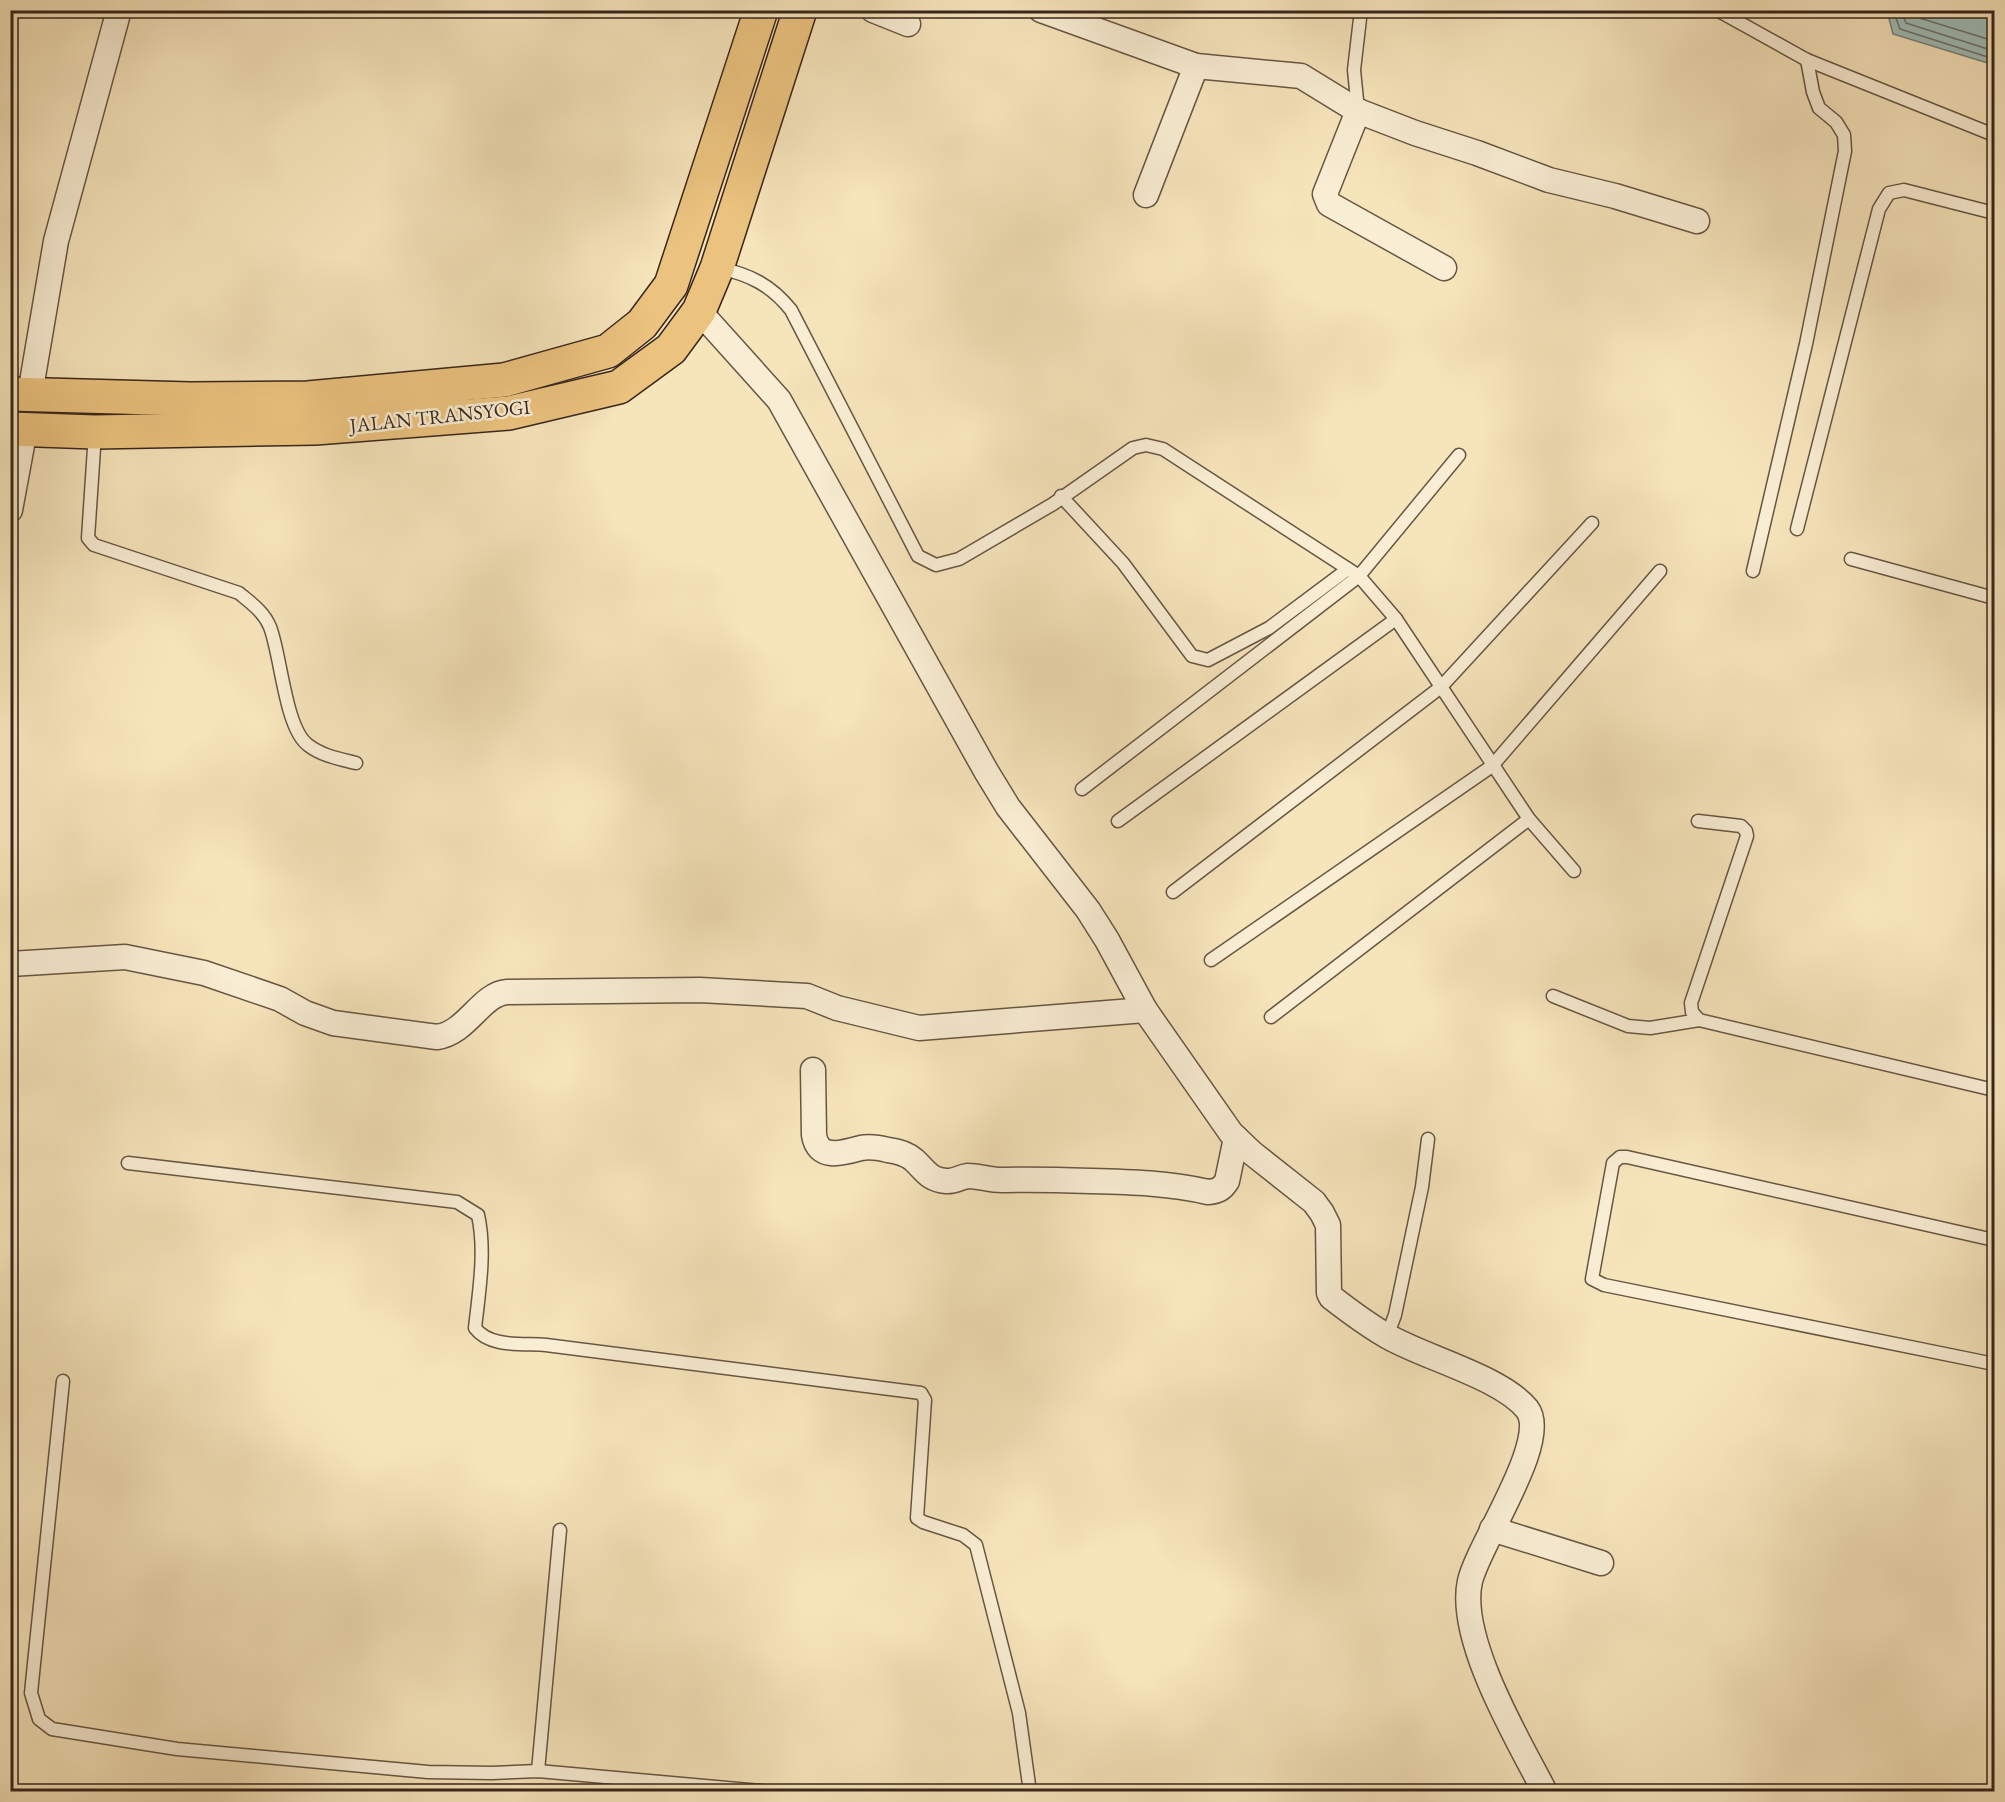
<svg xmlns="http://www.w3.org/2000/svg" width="2005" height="1802" viewBox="0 0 2005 1802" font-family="'EB Garamond',serif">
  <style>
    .water { fill: #9fbdb8; stroke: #75817a; stroke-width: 1.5 }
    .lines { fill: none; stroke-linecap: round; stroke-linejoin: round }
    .shore { stroke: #6b726a; stroke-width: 1.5 }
    .lane-casing { stroke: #675644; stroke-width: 15 }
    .street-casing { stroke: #675644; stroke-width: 27 }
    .highway-casing { stroke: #37261c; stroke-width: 36 }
    .lane { stroke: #f9edd3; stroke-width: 12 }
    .street { stroke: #f9edd3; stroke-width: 24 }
    .highway { stroke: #ebc27e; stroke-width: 33 }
    .labels { text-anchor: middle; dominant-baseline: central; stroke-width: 5; stroke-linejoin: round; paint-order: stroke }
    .street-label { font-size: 20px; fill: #37261c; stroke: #f9edd3 }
  </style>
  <rect width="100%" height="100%" fill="#f6e4bb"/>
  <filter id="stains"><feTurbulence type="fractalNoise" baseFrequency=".00333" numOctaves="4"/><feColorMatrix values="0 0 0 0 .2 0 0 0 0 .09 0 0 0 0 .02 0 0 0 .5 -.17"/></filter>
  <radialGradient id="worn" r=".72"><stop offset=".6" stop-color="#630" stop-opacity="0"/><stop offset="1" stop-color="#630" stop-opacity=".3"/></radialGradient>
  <polygon class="water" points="1887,11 1994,11 1994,65 1893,34"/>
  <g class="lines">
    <g class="shore">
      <polyline points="1893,10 1900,29 1994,59"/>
      <polyline points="1901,10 1906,23 1994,51"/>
      <polyline points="1910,10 1913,16 1994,41"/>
    </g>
    <defs>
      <g id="lane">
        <polyline points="1717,10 1807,60 1994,135"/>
        <polyline points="1358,110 1354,70 1361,10"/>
        <path d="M718,268c31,6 53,17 73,42l127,246 18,9 23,-6 94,-55 80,-56 13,-3 17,4 196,127 37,43 133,200 45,52"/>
        <path d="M95,433l-7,105 6,7 145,48c12,10 25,19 31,34 11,28 15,101 38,118 14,11 32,14 48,18"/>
        <polyline points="1061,496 1123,563 1192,656 1208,660 1269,628 1348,569"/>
        <polyline points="1797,529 1879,209 1889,193 1904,190 1994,213"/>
        <polyline points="1851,559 1994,598"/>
        <polyline points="1753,571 1806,344 1845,151 1844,135 1836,122 1819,108 1813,92 1807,60"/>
        <polyline points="1082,789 1359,576 1459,455"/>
        <polyline points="1118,821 1396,619"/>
        <polyline points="1698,821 1741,826 1746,831 1747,836 1691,1003 1692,1012 1699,1020 1994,1090"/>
        <polyline points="1173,892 1441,687 1592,523"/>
        <polyline points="1211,960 1492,766 1660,571"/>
        <polyline points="1553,996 1628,1026 1650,1028 1699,1020"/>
        <polyline points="1271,1017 1529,819"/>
        <path d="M128,1163l329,39 21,13c8,36 1,77 -3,113 15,20 48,15 71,17l375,48 4,7 -8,118 6,4 40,13 13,10 43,168 11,79"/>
        <polyline points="1994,1240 1627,1157 1620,1157 1613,1163 1592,1279 1604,1285 1994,1364"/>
        <polyline points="1387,1336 1395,1315 1422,1187 1428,1139"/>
        <polyline points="63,1381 31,1693 39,1719 52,1729 177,1749 428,1772 492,1773 538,1771 772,1792"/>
        <polyline points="538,1771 560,1530"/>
      </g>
      <g id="street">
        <polyline points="873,10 908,24"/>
        <polyline points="1041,10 1196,66 1301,76 1358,111 1415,133 1477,153 1549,180 1615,196 1697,221"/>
        <polyline points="1358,111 1325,194 1329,204 1444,268"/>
        <polyline points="1146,195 1196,66"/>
        <path d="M699,311l80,89 207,371 22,36 80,103 19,30 38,70 86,123 21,20 62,49 8,11 6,12 1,68 2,4c18,14 37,28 56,39 38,22 114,41 140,73 24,31 -48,134 -57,172 -13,57 48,159 75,211"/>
        <polyline points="30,394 56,241 119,10"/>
        <polyline points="10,510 25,429"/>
        <path d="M10,964l115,-7 79,16 76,26 25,14 28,10 104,14c30,-4 44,-43 70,-45l193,-2 107,6 30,12 82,20 226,-18"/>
        <path d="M813,1070l1,65c4,26 29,18 47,13 9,-2 19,0 27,2 9,1 19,4 26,10 11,10 15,20 32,21 8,1 14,-4 22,-5 12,0 24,5 36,4 29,-1 58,0 87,1 40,1 78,2 117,11 10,-1 14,-3 19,-11l9,-43"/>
        <polyline points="1492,1529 1601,1563"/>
      </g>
      <g id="highway">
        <polyline points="10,394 190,399 308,398 504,380 608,351 642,324 671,285 761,10"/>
        <polyline points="10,429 95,432 315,428 509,413 619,387 671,349 699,311 717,268 800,10"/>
      </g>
    </defs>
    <use href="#lane" class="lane-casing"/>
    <use href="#street" class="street-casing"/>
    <use href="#highway" class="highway-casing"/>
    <use href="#lane" class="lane"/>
    <use href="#street" class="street"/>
    <use href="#highway" class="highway"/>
  </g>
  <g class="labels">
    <g class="street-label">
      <text transform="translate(440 416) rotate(-6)">JALAN TRANSYOGI</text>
    </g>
  </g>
  <rect width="2005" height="1802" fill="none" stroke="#f6e4bb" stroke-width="36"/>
  <rect x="12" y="12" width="1981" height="1778" fill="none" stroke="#37261c" stroke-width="3"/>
  <rect x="18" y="18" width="1969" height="1766" fill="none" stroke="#37261c" stroke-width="1.5"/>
  <rect width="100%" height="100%" filter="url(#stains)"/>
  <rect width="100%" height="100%" fill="url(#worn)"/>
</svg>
